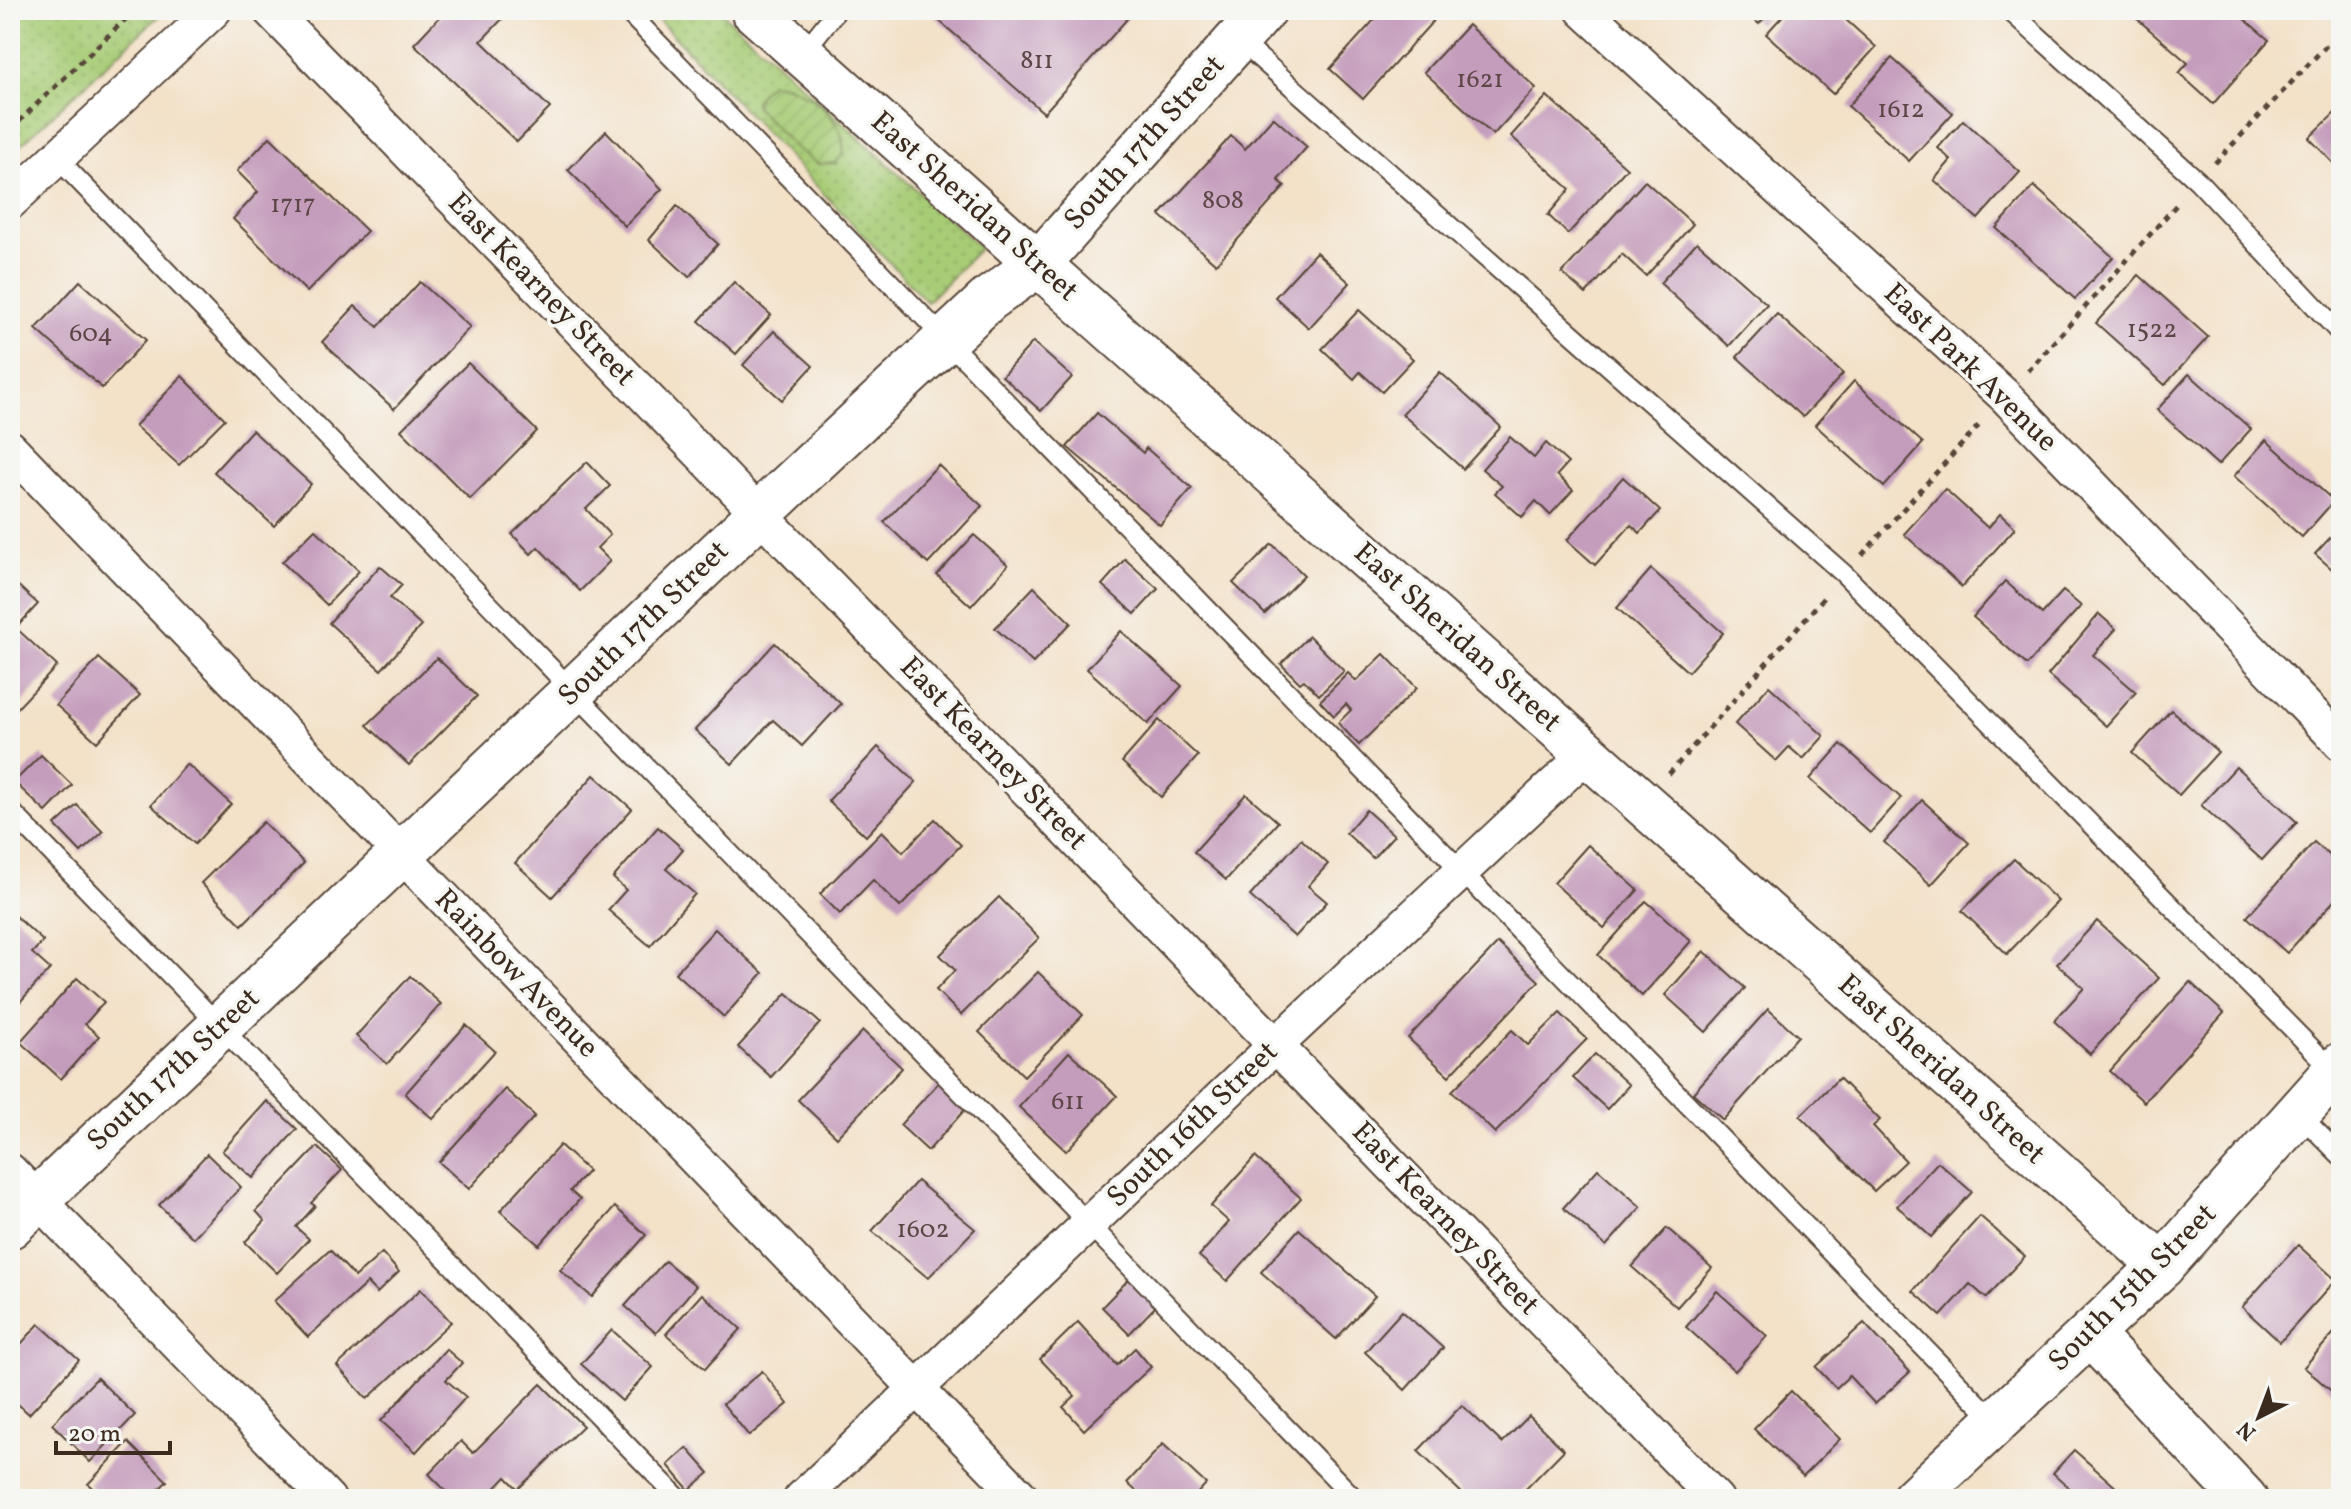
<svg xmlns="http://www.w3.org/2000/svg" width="2351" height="1509" viewBox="0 0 2351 1509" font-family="Vollkorn,serif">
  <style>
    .park { fill: url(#park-dots); stroke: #717b4a; stroke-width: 2 }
    .garden { fill: url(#garden-furrows); stroke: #717b4a; stroke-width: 2 }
    .building { fill: #c49cbc }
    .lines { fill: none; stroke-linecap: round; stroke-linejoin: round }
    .lane-casing { stroke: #574538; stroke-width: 22 }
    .street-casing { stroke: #574538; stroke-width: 38 }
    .secondary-casing { stroke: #574538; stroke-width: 48 }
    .path { stroke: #574538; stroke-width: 5; stroke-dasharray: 6 6; stroke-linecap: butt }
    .lane { stroke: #fff; stroke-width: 18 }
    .street { stroke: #fff; stroke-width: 34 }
    .secondary { stroke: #fff; stroke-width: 44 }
    .labels { text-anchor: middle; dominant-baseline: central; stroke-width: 7; stroke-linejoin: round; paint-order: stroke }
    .number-label { font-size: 26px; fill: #5d4646 }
    .street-label { font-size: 30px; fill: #3b2a1e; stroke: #f6f6f2 }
  </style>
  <defs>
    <pattern id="park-dots" width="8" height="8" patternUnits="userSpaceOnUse" patternTransform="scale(2)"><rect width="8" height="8" fill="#a7cc76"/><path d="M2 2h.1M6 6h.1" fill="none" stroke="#91af66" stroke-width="1.8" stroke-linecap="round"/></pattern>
    <pattern id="garden-furrows" width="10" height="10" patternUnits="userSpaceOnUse" patternTransform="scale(2)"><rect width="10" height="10" fill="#a7cc76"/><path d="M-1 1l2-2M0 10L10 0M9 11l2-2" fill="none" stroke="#91af66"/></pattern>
  </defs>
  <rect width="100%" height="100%" fill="#f6f6f2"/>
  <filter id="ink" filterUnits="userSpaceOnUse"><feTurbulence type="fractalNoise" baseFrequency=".0125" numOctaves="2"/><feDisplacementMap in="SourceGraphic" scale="16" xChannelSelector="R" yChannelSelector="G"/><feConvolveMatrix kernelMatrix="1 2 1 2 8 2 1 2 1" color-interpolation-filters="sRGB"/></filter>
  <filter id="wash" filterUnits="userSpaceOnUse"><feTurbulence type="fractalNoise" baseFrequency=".006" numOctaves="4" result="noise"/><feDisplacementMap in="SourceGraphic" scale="32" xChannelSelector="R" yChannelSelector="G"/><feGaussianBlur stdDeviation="1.8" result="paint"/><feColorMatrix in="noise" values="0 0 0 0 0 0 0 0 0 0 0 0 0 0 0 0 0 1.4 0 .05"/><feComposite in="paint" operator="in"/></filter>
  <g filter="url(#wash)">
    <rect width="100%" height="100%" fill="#f3e1c8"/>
    <g class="park">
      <polygon points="10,10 165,10 10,155"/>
      <polygon points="649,10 719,10 980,248 927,302"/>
    </g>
    <path class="garden" d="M771,83c27,2 60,24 70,51 2,5 2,13 3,19l-9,10 -17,1 -25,-18 -37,-39 -1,-5 5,-9z"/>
    <g id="blocks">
      <g class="building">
        <polygon points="446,10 511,10 481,41 550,108 517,142 414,44"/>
        <polygon points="927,10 1135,10 1044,113"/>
        <polygon points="1383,10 1443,10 1363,99 1330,69"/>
        <polygon points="1743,10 1771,10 1759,24"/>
        <polygon points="1788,10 1835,10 1876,47 1833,94 1766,34"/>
        <polygon points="2127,10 2234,10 2269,40 2213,104 2179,73 2188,63"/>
        <polygon points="1468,25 1536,88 1493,135 1424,72"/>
        <polygon points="1892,58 1953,113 1909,161 1848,106"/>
        <polygon points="1547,96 1627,168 1568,234 1548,215 1570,189 1511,136"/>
        <polygon points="2339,109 2341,112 2341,171 2309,138"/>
        <polygon points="1273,117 1307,147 1278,180 1285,186 1216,264 1160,215 1231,136 1245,149"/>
        <polygon points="1963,120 2020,172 1978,219 1934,180 1951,160 1938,148"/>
        <polygon points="606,131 662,189 625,226 568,170"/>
        <polygon points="270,137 367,231 307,292 233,219 258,192 237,171"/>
        <polygon points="1645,181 1693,224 1646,276 1622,254 1586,294 1562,273"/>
        <polygon points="2034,186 2113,257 2075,299 1996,228"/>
        <polygon points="677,206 718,244 689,277 649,240"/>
        <polygon points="1697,242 1767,304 1729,346 1660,283"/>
        <polygon points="1316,252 1350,283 1309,328 1275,297"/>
        <polygon points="2139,275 2208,337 2165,385 2096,323"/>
        <polygon points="80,281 146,340 102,388 36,329"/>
        <polygon points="420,282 470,327 394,409 322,342 355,306 378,327"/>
        <polygon points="734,282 771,315 736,354 699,321"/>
        <polygon points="1359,310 1413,359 1382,392 1360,372 1354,379 1322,349"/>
        <polygon points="1777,314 1843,374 1803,417 1737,357"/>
        <polygon points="774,331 813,366 782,400 743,365"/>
        <polygon points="1033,342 1072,377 1041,411 1002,376"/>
        <polygon points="468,363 537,431 470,499 401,430"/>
        <polygon points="1440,372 1501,427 1463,469 1402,414"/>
        <polygon points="2189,374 2251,429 2218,465 2157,410"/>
        <polygon points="182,376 225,419 179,465 135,426"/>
        <polygon points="1854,381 1923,443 1884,487 1815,425"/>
        <polygon points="1097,413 1143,453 1146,448 1192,488 1160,525 1067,447"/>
        <polygon points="252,430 311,484 274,526 214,472"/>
        <polygon points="1510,437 1534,458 1546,443 1568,463 1557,475 1573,490 1550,515 1536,501 1522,517 1495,493 1502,486 1482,469"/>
        <polygon points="2266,440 2334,501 2302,537 2234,476"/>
        <polygon points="587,462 610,486 586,509 610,535 597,548 610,561 580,591 538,547 531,554 512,534"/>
        <polygon points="938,465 982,506 928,564 884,522"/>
        <polygon points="1623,477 1660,511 1640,533 1631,525 1595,565 1567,540"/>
        <polygon points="1945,489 1988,528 2000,514 2015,528 1962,587 1904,534"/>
        <polygon points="2341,526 2341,577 2315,554"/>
        <polygon points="315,529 359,571 327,605 282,562"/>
        <polygon points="974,535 1008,565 971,606 937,575"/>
        <polygon points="1272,544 1304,575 1265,614 1233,583"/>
        <polygon points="1125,559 1158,589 1135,614 1102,585"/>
        <polygon points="380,566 402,585 390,598 421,626 381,670 329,623"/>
        <polygon points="1651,569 1723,633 1688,672 1617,608"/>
        <polygon points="13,581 38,604 16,628 57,666 10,716 10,584"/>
        <polygon points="2005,581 2042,614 2063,591 2081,606 2027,665 1973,617"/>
        <polygon points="1034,587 1071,623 1033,663 995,628"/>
        <polygon points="2099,614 2116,629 2093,655 2136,692 2106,726 2048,675"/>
        <polygon points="1121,631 1182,686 1148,724 1087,669"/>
        <polygon points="1309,636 1344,671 1319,695 1304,680 1300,683 1281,664"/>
        <polygon points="775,643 841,704 802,746 773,720 732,764 695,730"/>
        <polygon points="1384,654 1417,688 1359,745 1338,723 1351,710 1346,704 1334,716 1320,701 1348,673 1356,681"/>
        <polygon points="99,658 140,695 97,742 56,705"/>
        <polygon points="437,658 477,696 409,765 367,725"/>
        <polygon points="1769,686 1824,736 1803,759 1789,747 1776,761 1735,724"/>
        <polygon points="2171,710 2218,752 2179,795 2132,753"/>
        <polygon points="1159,720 1198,756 1161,797 1122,762"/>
        <polygon points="1841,744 1901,798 1870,833 1810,779"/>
        <polygon points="878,747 916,782 866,836 828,801"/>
        <polygon points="41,755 72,785 46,812 14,782"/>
        <polygon points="187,764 231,804 195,844 151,805"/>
        <polygon points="2236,767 2297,822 2262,860 2201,805"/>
        <polygon points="594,775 632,809 552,897 515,863"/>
        <polygon points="1246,794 1278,822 1226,880 1194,852"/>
        <polygon points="1922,800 1969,843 1931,885 1884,842"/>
        <polygon points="77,805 103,832 81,852 55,825"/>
        <polygon points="1366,810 1394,835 1373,858 1346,833"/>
        <polygon points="935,819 961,845 900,907 873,880 840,914 820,894 882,831 903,852"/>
        <polygon points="263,822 304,863 242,925 201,883"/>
        <polygon points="658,827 683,849 666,869 695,894 650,946 608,910 626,890 613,878"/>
        <polygon points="1301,839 1328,864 1308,886 1327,902 1295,937 1250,896"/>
        <polygon points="2314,842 2341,866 2341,893 2287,953 2247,917"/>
        <polygon points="1588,845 1638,890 1604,928 1554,883"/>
        <polygon points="2014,859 2058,901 2007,954 1962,911"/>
        <polygon points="999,897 1039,938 961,1015 936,990 955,970 940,955"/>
        <polygon points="1646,901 1691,941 1642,996 1598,955"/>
        <polygon points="10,911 43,941 32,953 50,969 18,1004 10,997"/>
        <polygon points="2097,921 2159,978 2090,1054 2054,1021 2084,988 2057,964"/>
        <polygon points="715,929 763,973 724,1017 675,973"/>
        <polygon points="1498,943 1539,981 1449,1076 1408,1038"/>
        <polygon points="1704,951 1745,988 1706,1032 1665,995"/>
        <polygon points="1038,972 1083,1015 1024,1076 979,1032"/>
        <polygon points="410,976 441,1004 387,1064 356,1036"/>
        <polygon points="77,978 104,1002 85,1024 99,1036 61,1079 20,1042"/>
        <polygon points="2190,982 2224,1013 2144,1102 2110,1071"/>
        <polygon points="787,993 820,1023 771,1077 738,1047"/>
        <polygon points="1768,1009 1798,1036 1723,1120 1693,1093"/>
        <polygon points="1560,1013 1587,1039 1495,1133 1452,1091 1512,1030 1528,1045"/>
        <polygon points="466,1025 495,1051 433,1119 405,1094"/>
        <polygon points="863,1031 902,1068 837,1137 798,1100"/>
        <polygon points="1069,1052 1117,1096 1066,1151 1019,1107"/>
        <polygon points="1595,1054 1629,1085 1607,1109 1573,1078"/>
        <polygon points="1839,1078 1880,1120 1873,1126 1906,1161 1874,1191 1800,1116"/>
        <polygon points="941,1080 969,1105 928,1151 900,1125"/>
        <polygon points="505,1089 535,1116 469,1189 439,1162"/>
        <polygon points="267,1101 297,1129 253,1178 222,1151"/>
        <polygon points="560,1145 588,1171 570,1191 580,1199 539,1245 500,1211"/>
        <polygon points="317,1147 342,1170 311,1203 315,1206 296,1227 309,1239 277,1273 245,1242 265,1221 256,1211"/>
        <polygon points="207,1154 241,1187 193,1238 159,1205"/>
        <polygon points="1255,1157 1301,1198 1227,1281 1199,1256 1229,1222 1211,1206"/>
        <polygon points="1938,1162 1972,1192 1931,1237 1897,1206"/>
        <polygon points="1598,1169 1641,1207 1606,1246 1563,1208"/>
        <polygon points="917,1181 975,1229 928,1278 872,1231"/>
        <polygon points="615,1207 646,1235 592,1297 560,1270"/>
        <polygon points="1980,1216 2025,1256 1986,1298 1970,1284 1941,1316 1913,1291"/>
        <polygon points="1667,1228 1712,1268 1677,1307 1632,1267"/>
        <polygon points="1299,1229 1375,1296 1336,1339 1261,1272"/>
        <polygon points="2298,1245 2336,1280 2280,1342 2242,1307"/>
        <polygon points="330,1250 355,1277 382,1253 399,1272 377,1293 367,1283 308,1337 274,1301"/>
        <polygon points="665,1261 696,1286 656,1333 625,1306"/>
        <polygon points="1130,1278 1157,1305 1129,1334 1102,1307"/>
        <polygon points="421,1289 451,1322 367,1399 337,1366"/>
        <polygon points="1717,1291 1767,1336 1735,1371 1686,1327"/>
        <polygon points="702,1294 741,1329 705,1369 666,1334"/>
        <polygon points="1402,1311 1443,1348 1405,1390 1365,1352"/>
        <polygon points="1078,1322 1117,1365 1135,1348 1151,1367 1084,1430 1063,1407 1075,1396 1040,1359"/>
        <polygon points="1864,1323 1910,1372 1875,1404 1849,1376 1836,1388 1816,1367"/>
        <polygon points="39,1324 79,1360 29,1414 10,1397 10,1356"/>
        <polygon points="2341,1325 2341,1391 2337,1396 2304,1367"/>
        <polygon points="612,1330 653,1367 622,1401 581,1364"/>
        <polygon points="446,1349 462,1363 446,1380 466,1397 416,1452 381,1421"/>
        <polygon points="762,1371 788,1404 749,1436 723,1404"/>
        <polygon points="97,1378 135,1415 90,1462 52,1424"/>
        <polygon points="541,1384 583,1426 518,1489 506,1477 485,1499 454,1499 429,1474 461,1441 473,1453"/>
        <polygon points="1791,1391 1840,1439 1803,1476 1754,1429"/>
        <polygon points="1462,1405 1502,1443 1529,1416 1564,1450 1516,1499 1468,1499 1418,1451"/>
        <polygon points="128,1442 167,1481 150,1499 104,1499 88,1484"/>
        <polygon points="1163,1444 1206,1484 1192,1499 1145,1499 1127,1483"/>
        <polygon points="687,1448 709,1473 689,1490 668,1465"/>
        <polygon points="2074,1450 2129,1499 2069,1499 2075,1493 2053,1473"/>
      </g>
    </g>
  </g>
  <g filter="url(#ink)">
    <use href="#blocks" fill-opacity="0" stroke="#574538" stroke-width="2"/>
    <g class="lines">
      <defs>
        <g id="lane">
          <polyline points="626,10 1996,1422"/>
          <polyline points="2009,10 2198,181 2341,334"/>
          <polyline points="1238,39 1844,574 2335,1072"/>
          <polyline points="802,54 837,10"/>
          <polyline points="57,158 1355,1499"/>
          <polyline points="10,810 679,1499"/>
          <polyline points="2298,1113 2341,1156"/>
        </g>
        <g id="street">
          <polyline points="270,10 1716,1499"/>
          <polyline points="1583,10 2005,396 2341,743"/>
          <polyline points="10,202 214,10"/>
          <polyline points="10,448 1023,1499"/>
          <polyline points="10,1171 328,1499"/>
          <polyline points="801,1499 1276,1045 1587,754"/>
        </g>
        <g id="secondary">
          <polyline points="753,10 2162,1266"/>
          <polyline points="10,1226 759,514 989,299 1038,264 1264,10"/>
          <polyline points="2090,1334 2245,1499"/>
          <polyline points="1914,1499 2162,1266 2341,1065"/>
        </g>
      </defs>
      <use href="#lane" class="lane-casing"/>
      <use href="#street" class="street-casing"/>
      <use href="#secondary" class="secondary-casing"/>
      <g class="path">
        <polyline points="10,130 135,10"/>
        <polyline points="2215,163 2341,30"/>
        <polyline points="2028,371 2179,202"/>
        <polyline points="1862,555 1981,423"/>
        <polyline points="1669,774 1826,595"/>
      </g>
      <use href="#lane" class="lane"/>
      <use href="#street" class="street"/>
      <use href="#secondary" class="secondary"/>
    </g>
  </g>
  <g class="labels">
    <g class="number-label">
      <text x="1037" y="61">811</text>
      <text x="1480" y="80">1621</text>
      <text x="1901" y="110">1612</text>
      <text x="1223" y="201">808</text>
      <text x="293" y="205">1717</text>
      <text x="2152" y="330">1522</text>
      <text x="91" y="334">604</text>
      <text x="1068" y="1102">611</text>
      <text x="923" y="1230">1602</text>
    </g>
    <g class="street-label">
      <text transform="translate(1145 143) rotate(-48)">South 17th Street</text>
      <text transform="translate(974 207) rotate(42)">East Sheridan Street</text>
      <text transform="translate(541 290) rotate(46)">East Kearney Street</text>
      <text transform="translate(1970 368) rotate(44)">East Park Avenue</text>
      <text transform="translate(644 624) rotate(-44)">South 17th Street</text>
      <text transform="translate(1457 638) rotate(42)">East Sheridan Street</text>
      <text transform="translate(993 754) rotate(46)">East Kearney Street</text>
      <text transform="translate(516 974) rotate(46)">Rainbow Avenue</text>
      <text transform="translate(174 1070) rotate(-43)">South 17th Street</text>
      <text transform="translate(1941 1070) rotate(42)">East Sheridan Street</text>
      <text transform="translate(1193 1125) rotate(-44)">South 16th Street</text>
      <text transform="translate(1445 1219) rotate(46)">East Kearney Street</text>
      <text transform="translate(2133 1288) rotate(-45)">South 15th Street</text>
    </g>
  </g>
  <rect width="2351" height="1509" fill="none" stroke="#f6f6f2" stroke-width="40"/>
  <g transform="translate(2259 1417) rotate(222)" stroke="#f6f6f2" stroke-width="6" paint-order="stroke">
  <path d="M0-6L14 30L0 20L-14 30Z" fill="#3b2a1e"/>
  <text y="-12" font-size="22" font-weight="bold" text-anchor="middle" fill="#3b2a1e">N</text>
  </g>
  <path d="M56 1441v12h114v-12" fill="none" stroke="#3b2a1e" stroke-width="4"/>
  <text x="68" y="1441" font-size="24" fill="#3b2a1e" stroke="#f6f6f2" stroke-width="6" paint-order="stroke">20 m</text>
</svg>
